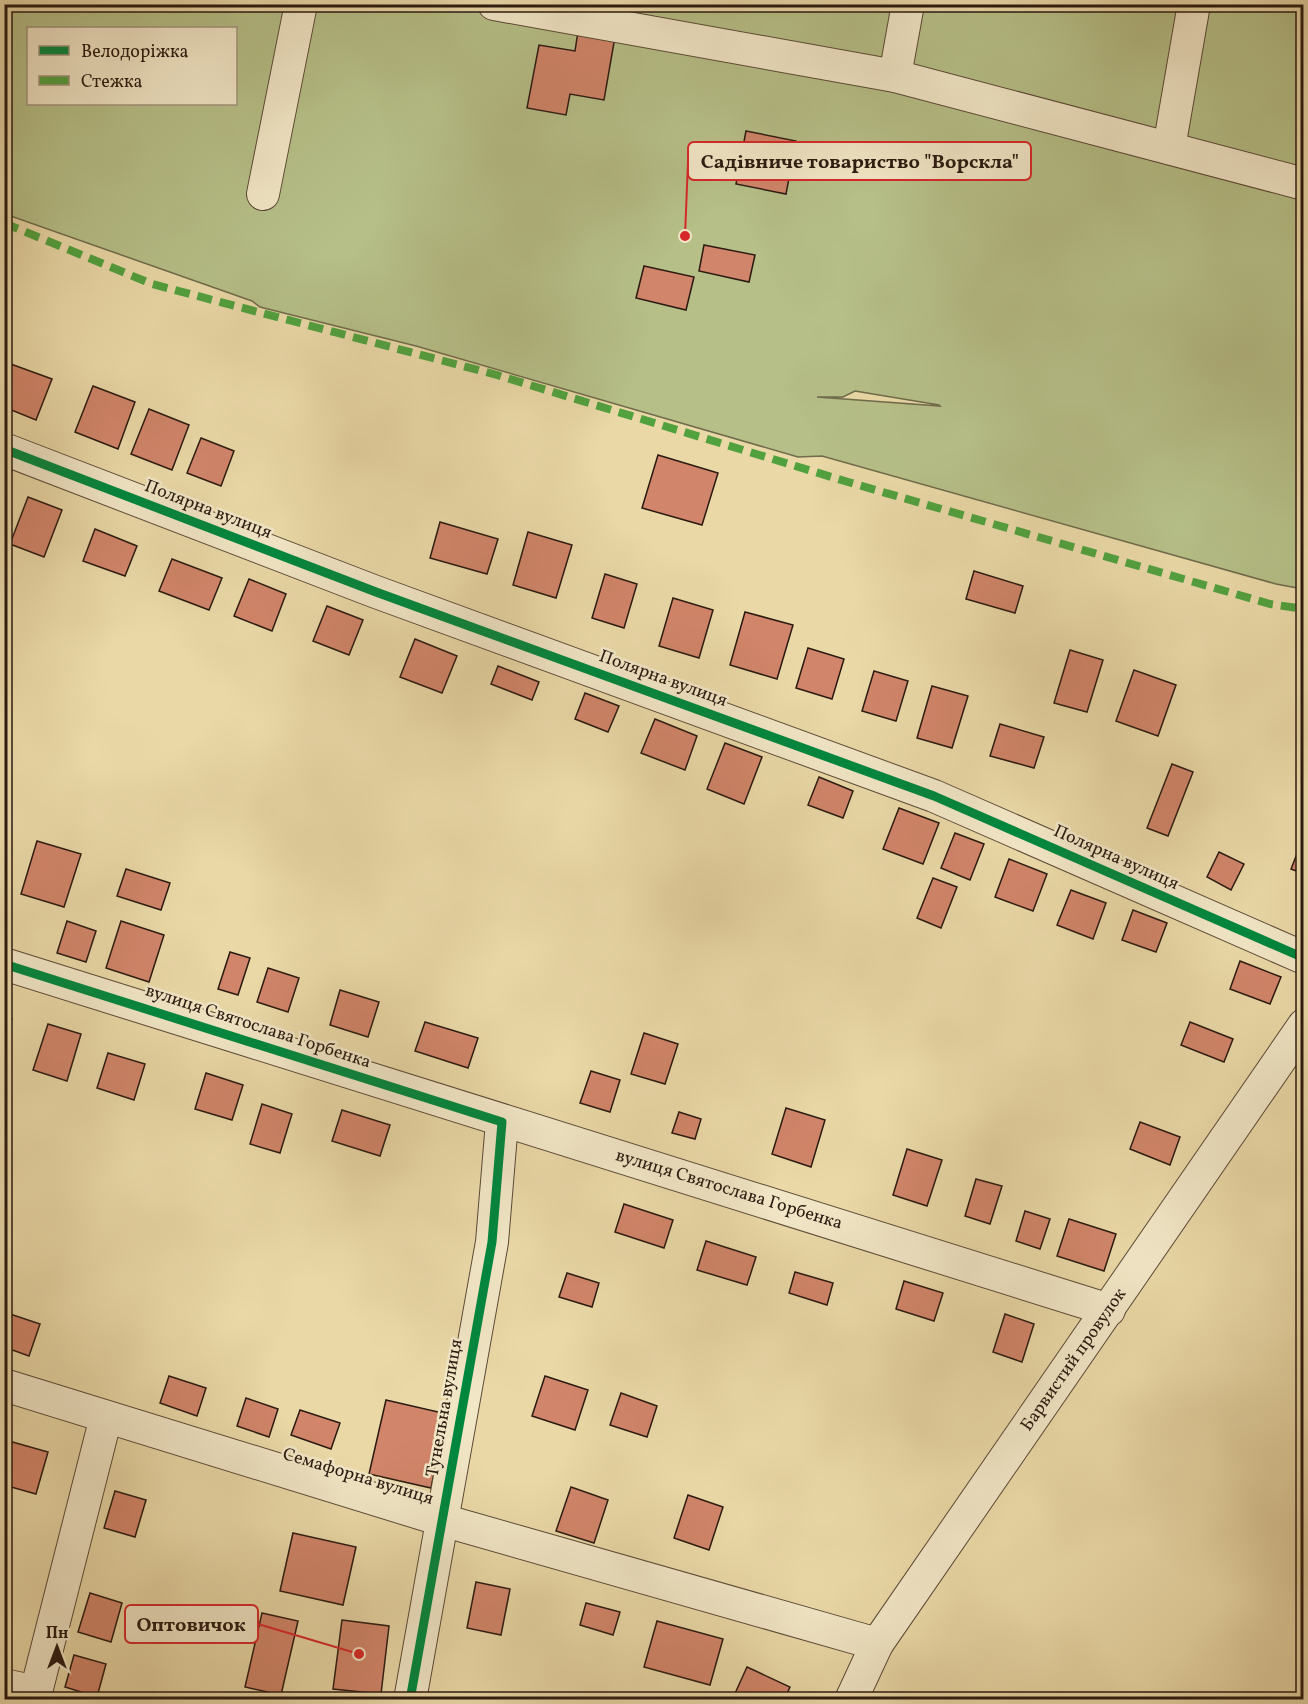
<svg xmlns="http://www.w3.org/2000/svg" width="1308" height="1704" viewBox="0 0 1308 1704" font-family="Vollkorn,serif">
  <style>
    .green { fill: #b6bf88; stroke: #706c4c; stroke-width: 1.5; fill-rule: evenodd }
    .building { fill: #d1856a; stroke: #2b1a10; stroke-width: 1.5 }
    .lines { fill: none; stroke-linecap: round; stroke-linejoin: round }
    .minor-casing { stroke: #5b4a36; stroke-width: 34 }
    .minor { stroke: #f1e6c6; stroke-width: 32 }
    .quiet { stroke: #51a13f; stroke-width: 8; stroke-dasharray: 15 8; stroke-linecap: butt }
    .cycleway-casing { stroke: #f1e6c6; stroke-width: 13 }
    .cycleway { stroke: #00873e; stroke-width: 9 }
    .labels { text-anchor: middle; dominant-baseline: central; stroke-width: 5; stroke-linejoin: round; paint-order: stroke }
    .street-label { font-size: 18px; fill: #2b1a10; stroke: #f1e6c6 }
    .leader { fill: none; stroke: #d62828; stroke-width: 2 }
    .callout-dot { fill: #d62828; stroke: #f1e6c6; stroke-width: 2 }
    .callout { fill: #f1e6c6; stroke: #d62828; stroke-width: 2 }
    .callout-label { font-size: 20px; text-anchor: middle; font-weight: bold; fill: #2b1a10 }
  </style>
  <rect width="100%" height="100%" fill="#ead8a7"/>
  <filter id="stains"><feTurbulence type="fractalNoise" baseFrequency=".00333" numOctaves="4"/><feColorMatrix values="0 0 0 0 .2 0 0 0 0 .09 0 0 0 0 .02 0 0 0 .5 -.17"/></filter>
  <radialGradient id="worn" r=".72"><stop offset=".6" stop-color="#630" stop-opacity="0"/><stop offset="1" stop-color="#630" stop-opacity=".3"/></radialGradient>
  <path class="green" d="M5,5h1298v584l-27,-5 -454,-128 -24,1 -382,-111 -156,-39 -8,-6 -247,-87zM28,28h208v76h-208zM855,391l84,14 1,1 -123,-9h26z"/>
  <g class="building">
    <polygon points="579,25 616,31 604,100 570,94 566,115 527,108 539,45 575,51"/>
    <polygon points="746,131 796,141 786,194 736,184"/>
    <polygon points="704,245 755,255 749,282 699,271"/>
    <polygon points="644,266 694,277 686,310 636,298"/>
    <polygon points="8,363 52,379 36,420 4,407 4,373"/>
    <polygon points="93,386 135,402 118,449 75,432"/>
    <polygon points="149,409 189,425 172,470 131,454"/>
    <polygon points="201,438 234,451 221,486 187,473"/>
    <polygon points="658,455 718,473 702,525 642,508"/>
    <polygon points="28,497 62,510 44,557 10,544"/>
    <polygon points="440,522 498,539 487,574 430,558"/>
    <polygon points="95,529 137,546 125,576 83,561"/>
    <polygon points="528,532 572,545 556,598 513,585"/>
    <polygon points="172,559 222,578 209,610 159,591"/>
    <polygon points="974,571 1023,586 1015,613 966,599"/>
    <polygon points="605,574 637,584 624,628 592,618"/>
    <polygon points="249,579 286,594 272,631 234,616"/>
    <polygon points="673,598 713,610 699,658 659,646"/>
    <polygon points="327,606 363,620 349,655 313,641"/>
    <polygon points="745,612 793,625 777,679 730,665"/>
    <polygon points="415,639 457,656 442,693 400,677"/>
    <polygon points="808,648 844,659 832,699 796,688"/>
    <polygon points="1070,650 1103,660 1087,712 1054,703"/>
    <polygon points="498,666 539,682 532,700 491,684"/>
    <polygon points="1134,670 1176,685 1158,736 1116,721"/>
    <polygon points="874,671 908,681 896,721 862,711"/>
    <polygon points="932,686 968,696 952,748 917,738"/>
    <polygon points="585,693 619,706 608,732 575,719"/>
    <polygon points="655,719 697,736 685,770 641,753"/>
    <polygon points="1000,724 1044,737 1034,768 990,756"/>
    <polygon points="725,743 762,757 744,804 707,789"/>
    <polygon points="1172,764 1193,772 1168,836 1147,828"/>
    <polygon points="819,777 853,791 843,818 808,805"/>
    <polygon points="899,808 939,823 923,864 883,849"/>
    <polygon points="955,833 984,844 970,880 941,868"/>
    <polygon points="1304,836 1304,874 1291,869"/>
    <polygon points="37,841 81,854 64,907 21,894"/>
    <polygon points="1219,852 1244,864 1231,890 1207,877"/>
    <polygon points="1009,859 1047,874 1033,911 995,897"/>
    <polygon points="126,869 170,883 161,910 117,896"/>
    <polygon points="933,878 957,887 941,928 917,918"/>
    <polygon points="1071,890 1106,903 1093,939 1057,925"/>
    <polygon points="1133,910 1167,923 1156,952 1122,940"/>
    <polygon points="67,921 96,931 86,962 57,953"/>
    <polygon points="121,921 164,935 149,982 106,968"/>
    <polygon points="230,952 250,958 238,995 218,989"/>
    <polygon points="1240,961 1281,977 1270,1004 1230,989"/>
    <polygon points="268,968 299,978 288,1012 257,1002"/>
    <polygon points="340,990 379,1002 368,1037 330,1025"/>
    <polygon points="4,1017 12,1019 4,1041"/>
    <polygon points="425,1022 478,1038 468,1068 415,1051"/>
    <polygon points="1190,1022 1233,1039 1224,1062 1181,1045"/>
    <polygon points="48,1024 81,1034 67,1081 33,1070"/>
    <polygon points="644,1033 678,1044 665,1084 631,1074"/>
    <polygon points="108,1053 145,1064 134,1100 97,1088"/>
    <polygon points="591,1071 620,1080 610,1112 580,1103"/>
    <polygon points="206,1073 243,1085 232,1120 195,1109"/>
    <polygon points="262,1104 292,1114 280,1153 250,1144"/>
    <polygon points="786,1108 825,1120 811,1167 772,1154"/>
    <polygon points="342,1110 390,1125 380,1156 332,1141"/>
    <polygon points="679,1112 701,1119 695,1139 672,1133"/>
    <polygon points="1140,1122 1180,1137 1170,1165 1130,1149"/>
    <polygon points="907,1149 942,1160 927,1206 893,1195"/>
    <polygon points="976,1179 1002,1186 990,1224 965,1216"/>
    <polygon points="624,1204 673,1220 664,1248 615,1232"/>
    <polygon points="1025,1211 1050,1219 1040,1249 1016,1241"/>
    <polygon points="1069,1219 1116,1234 1104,1271 1057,1256"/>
    <polygon points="706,1241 756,1257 747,1285 697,1270"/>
    <polygon points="795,1272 833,1283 827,1305 789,1293"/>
    <polygon points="567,1273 599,1283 592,1307 559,1297"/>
    <polygon points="904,1281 943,1293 934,1321 896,1309"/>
    <polygon points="4,1312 40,1324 29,1356 4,1347"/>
    <polygon points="1005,1314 1034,1324 1022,1362 993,1352"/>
    <polygon points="169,1376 206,1388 197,1416 160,1403"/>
    <polygon points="545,1376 588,1390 575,1430 532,1416"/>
    <polygon points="621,1393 657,1406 647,1437 610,1425"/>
    <polygon points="246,1398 278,1409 269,1437 237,1426"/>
    <polygon points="386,1400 447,1414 431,1488 369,1474"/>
    <polygon points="300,1410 340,1423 331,1449 291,1435"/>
    <polygon points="9,1441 48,1452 36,1494 4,1485 4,1457"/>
    <polygon points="571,1487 608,1500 594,1543 556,1531"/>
    <polygon points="115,1491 146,1500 135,1537 104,1528"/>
    <polygon points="688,1495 723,1507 709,1550 674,1538"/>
    <polygon points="293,1533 356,1547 343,1605 280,1591"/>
    <polygon points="476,1582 510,1589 501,1635 467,1628"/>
    <polygon points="90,1593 122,1603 111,1642 78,1632"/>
    <polygon points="586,1603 620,1612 613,1635 580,1625"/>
    <polygon points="262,1613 298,1621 281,1695 245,1687"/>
    <polygon points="342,1620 389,1626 381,1694 333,1689"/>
    <polygon points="657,1621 723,1639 710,1685 644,1667"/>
    <polygon points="74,1655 106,1664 97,1697 65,1687"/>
    <polygon points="747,1667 790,1687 784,1700 732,1700"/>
    <polygon points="459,1693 495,1699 495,1700 458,1700"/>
  </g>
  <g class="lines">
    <defs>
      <g id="minor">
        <polyline points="494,4 895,76 1304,184"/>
        <polyline points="895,76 908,4"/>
        <polyline points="1169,148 1194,4"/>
        <polyline points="263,194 301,4"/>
        <polyline points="4,449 376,592 934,796 1304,958"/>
        <path d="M4,964c368,116 737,228 1105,346"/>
        <polyline points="4,1385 442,1520 877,1644"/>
        <polyline points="4,1685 36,1692"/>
        <polyline points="34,1700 106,1417"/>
        <polyline points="410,1700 492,1242 502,1122"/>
        <polyline points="851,1700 877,1644 1304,1025"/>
      </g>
    </defs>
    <use href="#minor" class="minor-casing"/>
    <use href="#minor" class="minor"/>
    <polyline class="quiet" points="4,223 152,284 497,375 848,482 1270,604 1304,609"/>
    <defs>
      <g id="cycleway">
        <polyline points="4,449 376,592 934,796 1304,958"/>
        <polyline points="4,964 502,1122 492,1242 410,1700"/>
      </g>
    </defs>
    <use href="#cycleway" class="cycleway-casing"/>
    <use href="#cycleway" class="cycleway"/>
  </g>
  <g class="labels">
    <g class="street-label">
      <text transform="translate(208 510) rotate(21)">Полярна вулиця</text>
      <text transform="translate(663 679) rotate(20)">Полярна вулиця</text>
      <text transform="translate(1116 858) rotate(24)">Полярна вулиця</text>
      <text transform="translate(258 1027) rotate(18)">вулиця Святослава Горбенка</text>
      <text transform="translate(729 1190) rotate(17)">вулиця Святослава Горбенка</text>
      <text transform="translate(1074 1360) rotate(-55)">Барвистий провулок</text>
      <text transform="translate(445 1408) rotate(-80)">Тунельна вулиця</text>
      <text transform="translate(358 1477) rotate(17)">Семафорна вулиця</text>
    </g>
  </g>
  <path class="leader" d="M685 236L688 161M359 1654L258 1624"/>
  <g class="callout-dot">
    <circle cx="685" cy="236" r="6"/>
    <circle cx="359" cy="1654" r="6"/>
  </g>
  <g class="callout">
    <rect x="688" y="142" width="343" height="38" rx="6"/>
    <rect x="125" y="1605" width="133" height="38" rx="6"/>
  </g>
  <g class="callout-label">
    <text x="860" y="168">Садівниче товариство "Ворскла"</text>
    <text x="191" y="1631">Оптовичок</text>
  </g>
  <rect width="1308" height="1704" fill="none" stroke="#ead8a7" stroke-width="24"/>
  <rect x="6" y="6" width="1296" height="1692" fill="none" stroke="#2b1a10" stroke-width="3"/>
  <rect x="12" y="12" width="1284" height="1680" fill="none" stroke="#2b1a10" stroke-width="1.5"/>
  <rect x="27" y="27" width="210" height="78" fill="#f1e6c6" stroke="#a2947d" stroke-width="1.5"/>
  <rect x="39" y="46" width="30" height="9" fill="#00873e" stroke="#a2947d" stroke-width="1.5"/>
  <text x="81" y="57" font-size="18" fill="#2b1a10">Велодоріжка</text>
  <rect x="39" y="76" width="30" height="9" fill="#51a13f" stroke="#a2947d" stroke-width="1.5"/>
  <text x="81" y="87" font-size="18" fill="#2b1a10">Стежка</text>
  <g transform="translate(57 1647)" stroke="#f1e6c6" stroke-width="4.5" paint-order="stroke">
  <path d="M0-4.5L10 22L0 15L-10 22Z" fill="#2b1a10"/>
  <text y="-9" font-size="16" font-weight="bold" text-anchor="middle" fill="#2b1a10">Пн</text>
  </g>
  <rect width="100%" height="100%" filter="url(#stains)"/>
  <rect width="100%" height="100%" fill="url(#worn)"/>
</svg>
